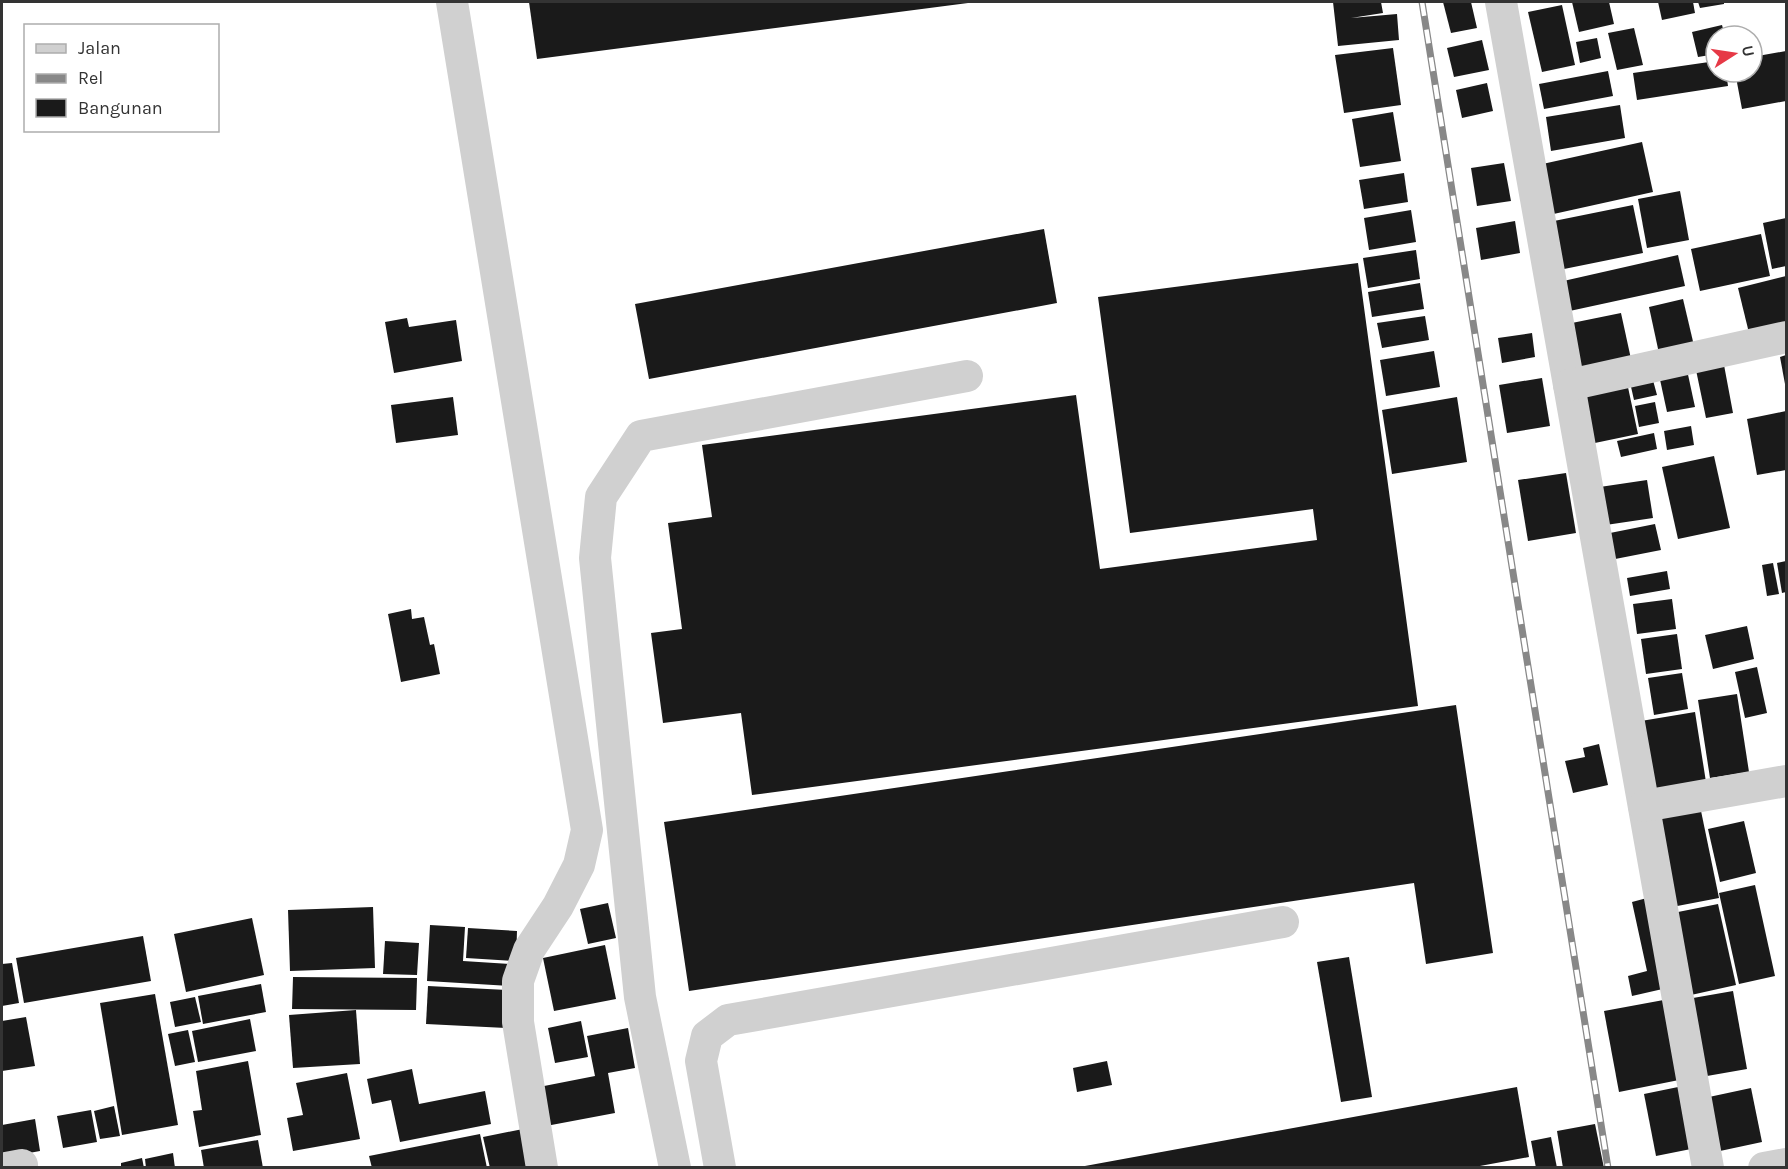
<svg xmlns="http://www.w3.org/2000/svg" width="1788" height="1169" viewBox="0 0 1788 1169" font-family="Karla,sans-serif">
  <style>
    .building { fill: #1a1a1a }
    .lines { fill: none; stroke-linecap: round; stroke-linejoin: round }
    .minor { stroke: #d0d0d0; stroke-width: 32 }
    .rail-casing { stroke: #888; stroke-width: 7 }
    .rail { stroke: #fff; stroke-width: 4.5; stroke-dasharray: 14; stroke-linecap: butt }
  </style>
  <rect width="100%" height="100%" fill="#fff"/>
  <g class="building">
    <polygon points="529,2 968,2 968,3 537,59"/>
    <polygon points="1333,2 1381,2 1383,13 1351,18 1397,14 1399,40 1338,46"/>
    <polygon points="1443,2 1471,2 1477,28 1451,33"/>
    <polygon points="1572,2 1609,2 1614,24 1579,32"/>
    <polygon points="1658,2 1693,2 1695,13 1662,20"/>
    <polygon points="1698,2 1724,2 1724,4 1700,8"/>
    <polygon points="1562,5 1575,65 1542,72 1528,12"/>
    <polygon points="1722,25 1725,36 1716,36 1716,54 1698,57 1692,32"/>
    <polygon points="1634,28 1643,65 1617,70 1608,33"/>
    <polygon points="1597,38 1601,58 1580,63 1576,42"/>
    <polygon points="1482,40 1489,70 1454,77 1447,48"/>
    <polygon points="1393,48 1401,105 1344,113 1335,55"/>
    <polygon points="1786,51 1786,101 1742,109 1735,72 1752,72 1752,57"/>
    <polygon points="1716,61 1716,72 1726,72 1728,86 1637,100 1633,73"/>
    <polygon points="1608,71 1613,96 1544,109 1539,84"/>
    <polygon points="1487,83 1493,111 1462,118 1456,90"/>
    <polygon points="1620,105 1625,138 1551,151 1546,117"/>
    <polygon points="1393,112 1401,161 1360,167 1352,119"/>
    <polygon points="1642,142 1653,192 1549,215 1538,165"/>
    <polygon points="1504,163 1511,201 1477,206 1471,168"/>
    <polygon points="1404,173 1408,202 1364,209 1359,180"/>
    <polygon points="1680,191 1689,240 1647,248 1638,199"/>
    <polygon points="1633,205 1643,253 1564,269 1554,221"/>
    <polygon points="1411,210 1416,242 1369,250 1364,218"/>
    <polygon points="1786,218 1786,266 1772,269 1763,223"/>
    <polygon points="1515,221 1520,253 1481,260 1476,228"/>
    <polygon points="1044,229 1057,303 649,379 635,304"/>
    <polygon points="1761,234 1770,276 1700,291 1691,249"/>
    <polygon points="1416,250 1420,279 1368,288 1363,258"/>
    <polygon points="1678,255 1685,286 1565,312 1559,282"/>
    <polygon points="1358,263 1418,706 752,795 741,713 663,723 651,633 682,629 668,523 712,517 702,445 1076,395 1100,569 1317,540 1313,509 1130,533 1098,297"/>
    <polygon points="1786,276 1786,324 1749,333 1738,288"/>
    <polygon points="1420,283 1424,309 1372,317 1368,292"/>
    <polygon points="1683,299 1695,350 1660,358 1649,307"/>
    <polygon points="1621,313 1631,359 1577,370 1567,324"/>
    <polygon points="1425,316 1429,340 1382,348 1377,323"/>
    <polygon points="407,318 409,327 456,320 462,361 394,373 385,322"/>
    <polygon points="1532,333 1535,357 1502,363 1498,338"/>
    <polygon points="1434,351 1440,387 1386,396 1380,360"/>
    <polygon points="1786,355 1786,384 1785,384 1780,357"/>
    <polygon points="1724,365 1733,413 1706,418 1696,370"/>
    <polygon points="1687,370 1695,407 1667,412 1659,375"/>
    <polygon points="1651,373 1657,395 1634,400 1629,378"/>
    <polygon points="1542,378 1550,426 1507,433 1499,385"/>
    <polygon points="1626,378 1638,434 1590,444 1578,389"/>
    <polygon points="453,397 458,435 396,443 391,405"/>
    <polygon points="1457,397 1467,462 1392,474 1382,410"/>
    <polygon points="1655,402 1659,423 1639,427 1635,406"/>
    <polygon points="1786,411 1786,470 1757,475 1747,419"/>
    <polygon points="1691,426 1694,445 1667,450 1664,431"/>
    <polygon points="1654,433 1657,449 1621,457 1617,441"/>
    <polygon points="1714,456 1730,528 1678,539 1662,467"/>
    <polygon points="1566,473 1576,533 1528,541 1518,480"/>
    <polygon points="1647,480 1653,518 1599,526 1593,488"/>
    <polygon points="1655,524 1661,550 1605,561 1600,535"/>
    <polygon points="1786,561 1786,592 1782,593 1777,563"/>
    <polygon points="1773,563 1779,594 1767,596 1762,565"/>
    <polygon points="1667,571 1670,589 1630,596 1627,578"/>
    <polygon points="1672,599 1676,629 1637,634 1633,604"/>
    <polygon points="411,609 412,619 424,617 430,645 434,644 440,674 401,682 388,614"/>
    <polygon points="1747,626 1754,659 1713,669 1705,635"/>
    <polygon points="1677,634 1682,669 1646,674 1641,639"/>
    <polygon points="1757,667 1767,713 1745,718 1735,672"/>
    <polygon points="1682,673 1688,709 1654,715 1648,678"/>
    <polygon points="1737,694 1749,772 1710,778 1698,700"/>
    <polygon points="1456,705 1493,953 1426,964 1414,883 689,991 664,822"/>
    <polygon points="1695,712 1706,782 1650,791 1641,721"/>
    <polygon points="1599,744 1608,785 1573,793 1565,761 1585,757 1583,748"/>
    <polygon points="1700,806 1719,898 1672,907 1654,815"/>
    <polygon points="1744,821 1756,873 1720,882 1708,829"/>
    <polygon points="1755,885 1775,976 1739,984 1719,893"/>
    <polygon points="1647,898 1667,988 1632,996 1628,976 1647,971 1632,902"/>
    <polygon points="608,903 616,938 588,944 580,909"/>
    <polygon points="1718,904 1736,985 1691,995 1673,913"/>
    <polygon points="373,907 375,968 290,971 288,910"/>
    <polygon points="252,918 264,975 186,992 174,934"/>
    <polygon points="430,925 465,927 463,961 512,964 510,986 427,981"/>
    <polygon points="468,928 517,931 516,961 466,958"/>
    <polygon points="143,936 151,981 24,1003 16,958"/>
    <polygon points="385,941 419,943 417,975 383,974"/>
    <polygon points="605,945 616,999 554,1011 543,958"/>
    <polygon points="1349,957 1372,1097 1341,1102 1317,962"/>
    <polygon points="12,963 19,1003 2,1006 2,964"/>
    <polygon points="293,977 417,978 416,1010 292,1009"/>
    <polygon points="261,984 266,1012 203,1024 198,996"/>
    <polygon points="428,986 507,990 506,1028 426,1024"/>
    <polygon points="1733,991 1747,1069 1707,1076 1693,998"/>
    <polygon points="155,994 178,1125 122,1135 100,1003"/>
    <polygon points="195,997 201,1022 175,1027 170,1002"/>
    <polygon points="1669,999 1684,1079 1619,1092 1604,1011"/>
    <polygon points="356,1010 360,1064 293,1068 289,1015"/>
    <polygon points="26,1017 35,1066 2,1071 2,1021"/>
    <polygon points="250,1019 256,1051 198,1062 192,1031"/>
    <polygon points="581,1021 588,1057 555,1063 548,1028"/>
    <polygon points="628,1028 635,1068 608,1073 615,1113 546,1126 539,1087 595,1076 587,1036"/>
    <polygon points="188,1030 195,1062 175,1066 168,1034"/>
    <polygon points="248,1061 261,1135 199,1147 193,1111 202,1110 196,1071"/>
    <polygon points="1107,1061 1112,1085 1077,1092 1073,1068"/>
    <polygon points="412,1069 419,1104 485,1091 491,1124 400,1142 391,1100 372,1104 367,1079"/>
    <polygon points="347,1073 360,1139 293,1151 287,1118 303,1115 296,1083"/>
    <polygon points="1683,1086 1696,1148 1656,1156 1644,1094"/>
    <polygon points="1517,1087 1529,1157 1469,1168 1074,1168"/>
    <polygon points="1751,1088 1762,1142 1720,1151 1709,1097"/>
    <polygon points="114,1106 120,1136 100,1139 94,1111"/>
    <polygon points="91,1110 97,1142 63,1148 57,1116"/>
    <polygon points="35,1119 40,1151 2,1158 2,1125"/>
    <polygon points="1595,1124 1604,1168 1563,1168 1557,1131"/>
    <polygon points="523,1129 530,1168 490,1168 483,1137"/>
    <polygon points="480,1134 487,1168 372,1168 369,1156"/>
    <polygon points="1551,1137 1557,1168 1536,1168 1531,1141"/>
    <polygon points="258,1140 263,1168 204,1168 201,1150"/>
    <polygon points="173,1153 175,1168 146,1168 145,1159"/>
    <polygon points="142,1158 144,1168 121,1168 121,1163"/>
  </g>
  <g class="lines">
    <g class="minor">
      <polyline points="452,2 587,830 579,865 558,906 529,950 518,981 518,1022 542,1168"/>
      <polyline points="1501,2 1708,1168"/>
      <polyline points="1569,385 1786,337"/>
      <polyline points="1644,806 1786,781"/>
      <polyline points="6,1168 22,1165"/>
      <polyline points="675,1168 640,997 595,558 601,497 641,436 967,376"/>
      <polyline points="720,1168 701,1061 707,1036 728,1020 1283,922"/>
      <polyline points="1764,1168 1786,1164"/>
    </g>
    <defs>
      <polyline id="rail" points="1422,2 1608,1168"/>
    </defs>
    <use href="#rail" class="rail-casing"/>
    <use href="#rail" class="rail"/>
  </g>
  <rect width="1788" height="1169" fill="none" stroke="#333333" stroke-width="6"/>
  <rect x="24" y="24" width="195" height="108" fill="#ffffff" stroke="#adadad" stroke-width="1.5"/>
  <rect x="36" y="44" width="30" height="9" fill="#d0d0d0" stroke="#adadad" stroke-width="1.5"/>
  <text x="78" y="54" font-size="18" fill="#333333">Jalan</text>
  <rect x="36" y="74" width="30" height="9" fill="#888888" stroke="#adadad" stroke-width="1.5"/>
  <text x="78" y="84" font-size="18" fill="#333333">Rel</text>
  <rect x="36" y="99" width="30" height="18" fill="#1a1a1a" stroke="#adadad" stroke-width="1.5"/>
  <text x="78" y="114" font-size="18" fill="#333333">Bangunan</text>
  <g transform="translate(1734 54) rotate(78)"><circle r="28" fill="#ffffff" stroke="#adadad" stroke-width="1.5"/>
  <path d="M0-4.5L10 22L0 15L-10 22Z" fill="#e63946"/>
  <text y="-9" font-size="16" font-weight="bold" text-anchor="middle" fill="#333333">U</text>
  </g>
</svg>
